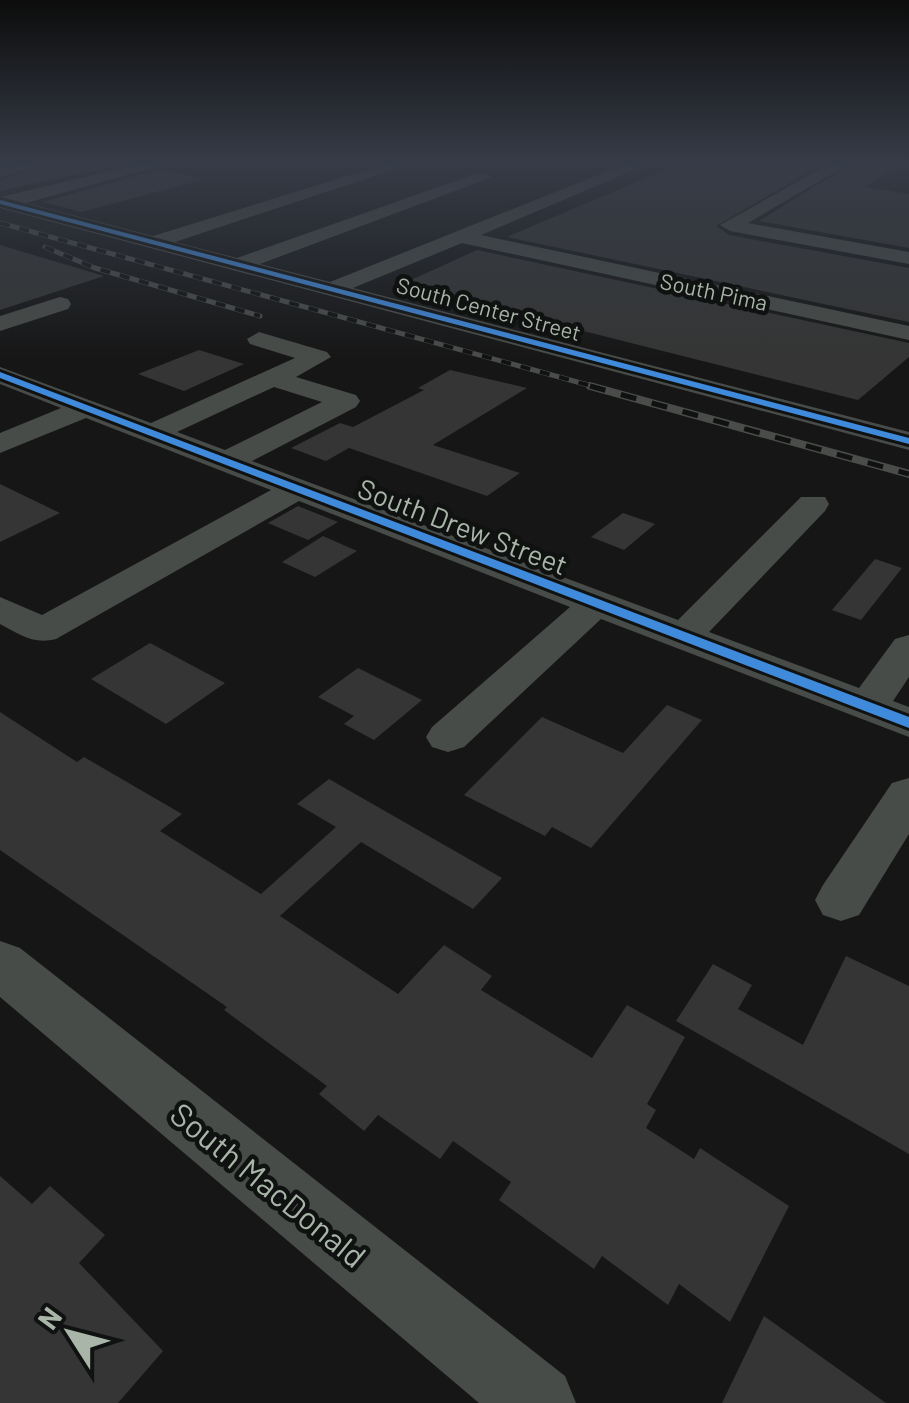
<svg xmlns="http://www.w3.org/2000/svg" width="909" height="1403" viewBox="0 0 909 1403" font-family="Barlow,sans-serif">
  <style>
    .building { fill: #343534 }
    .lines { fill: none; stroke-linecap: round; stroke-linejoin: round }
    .minor { fill: #484c48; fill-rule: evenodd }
    .rail-far1-casing { stroke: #4a4c4a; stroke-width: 5 }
    .rail-casing { stroke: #4a4c4a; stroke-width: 8 }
    .rail-far1 { stroke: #101211; stroke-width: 4; stroke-dasharray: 10; stroke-linecap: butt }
    .rail { stroke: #101211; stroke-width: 5; stroke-dasharray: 16; stroke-linecap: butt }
    .cycleway-casing { stroke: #101211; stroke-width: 6 }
    .cycleway { fill: #408adc; fill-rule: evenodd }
    .labels { text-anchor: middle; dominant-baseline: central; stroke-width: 9; stroke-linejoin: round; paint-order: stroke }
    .far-street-label { font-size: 22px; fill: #a9b5a9; stroke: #101211 }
    .street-label { font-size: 28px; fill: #a9b5a9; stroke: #101211 }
    .near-street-label { font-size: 32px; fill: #a9b5a9; stroke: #101211 }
  </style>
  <rect width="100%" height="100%" fill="#161616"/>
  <g class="building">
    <polygon points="53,163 129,163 0,191 0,180"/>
    <polygon points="681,163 824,163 716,226 729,235 909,268 909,322 507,237"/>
    <polygon points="853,163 902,163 865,187 909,194 909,248 759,221"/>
    <polygon points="161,169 205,179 81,212 43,202"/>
    <polygon points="0,245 104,276 0,310"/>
    <polygon points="477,250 909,343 909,357 858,400 400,285"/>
    <polygon points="199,350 244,364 184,391 138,374"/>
    <polygon points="450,370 527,388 433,445 520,473 487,496 349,448 326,461 291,448 340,423 353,427 424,390 418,388"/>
    <polygon points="0,484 60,513 0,542"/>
    <polygon points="298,506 338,522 308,540 268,523"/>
    <polygon points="623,513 655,524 624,550 591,537"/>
    <polygon points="323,536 357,551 315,577 282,562"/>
    <polygon points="875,559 902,568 861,620 832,610"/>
    <polygon points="150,643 225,683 166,724 91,679"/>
    <polygon points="358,668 422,700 374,740 344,724 354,716 318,697"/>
    <polygon points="667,705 702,720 591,848 552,827 545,836 464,795 542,717 623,753"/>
    <polygon points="0,712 77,762 84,757 182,814 160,831 261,894 336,827 297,804 329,779 502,878 473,909 361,842 280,916 398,994 444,945 492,976 481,990 592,1058 627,1005 685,1037 647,1104 656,1110 646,1128 694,1159 700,1148 789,1206 730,1322 679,1284 668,1305 602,1256 594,1269 499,1200 511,1182 453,1141 440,1159 378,1115 364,1131 319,1094 327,1086 224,1010 227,1007 0,850"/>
    <polygon points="846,956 909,986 909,1154 676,1021 713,964 752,985 738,1009 803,1045"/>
    <polygon points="0,1176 32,1204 50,1186 105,1235 79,1263 163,1351 118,1403 0,1403"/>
    <polygon points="764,1316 886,1403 722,1403"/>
  </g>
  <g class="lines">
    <g class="minor">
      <polygon points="20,163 49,163 0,177 0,167"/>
      <polygon points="144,163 170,163 26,203 153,236 389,163 413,163 175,242 237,258 478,173 492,177 260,264 330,282 628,163 650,163 481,235 909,326 909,340 462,243 353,288 909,432 909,450 0,208 0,197"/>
      <polygon points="831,163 850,163 748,223 909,252 909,264 730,231 720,225"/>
      <polygon points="60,297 68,299 71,304 68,309 0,331 0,316"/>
      <path d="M259,332l68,20 4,5 -35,20 60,18 4,6 -4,6 -104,54 426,159 123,-123h24l4,7 -4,7 -116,121 150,56 36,-49 14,-4v42l-16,24 16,6v30l-308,-118 -137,128 -16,5 -16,-5 -6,-10 6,-10 138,-120 -271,-106 -243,138c-23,6 -37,-5 -56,-15v-27l42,18 229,-125 -185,-72 -86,35v-20l61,-25 -61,-24v-17l151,56 144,-65 -45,-14 -3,-5zM274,387l48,15 -97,48 -48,-18z"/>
      <polygon points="909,778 909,834 859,915 841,921 823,915 815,900 823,885 892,783"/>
      <polygon points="0,941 20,948 565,1376 576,1403 479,1403 0,997"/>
    </g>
    <defs>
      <g id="rail-far1">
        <polyline points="0,223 599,388"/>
        <polyline points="45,247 95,268 260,316"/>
      </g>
      <polyline id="rail" points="590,386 909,474"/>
    </defs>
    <use href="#rail-far1" class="rail-far1-casing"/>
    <use href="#rail" class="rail-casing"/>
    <use href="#rail-far1" class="rail-far1"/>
    <use href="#rail" class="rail"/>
    <defs>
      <g id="cycleway">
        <polygon points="0,200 909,438 909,444 0,204"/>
        <polygon points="0,372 909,717 909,728 0,378"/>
      </g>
    </defs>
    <use href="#cycleway" class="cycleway-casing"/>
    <use href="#cycleway" class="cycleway"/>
  </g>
  <linearGradient id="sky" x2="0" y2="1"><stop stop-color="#0c0c0c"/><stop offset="0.45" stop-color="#363c47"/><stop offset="1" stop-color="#363c47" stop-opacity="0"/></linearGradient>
  <rect width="909" height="359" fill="url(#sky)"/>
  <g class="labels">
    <g class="far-street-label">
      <text transform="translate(714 291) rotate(12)">South Pima</text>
      <text transform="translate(489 308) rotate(15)">South Center Street</text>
    </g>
    <g class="street-label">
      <text transform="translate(463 526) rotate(21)">South Drew Street</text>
    </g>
    <g class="near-street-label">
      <text transform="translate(269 1184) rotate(39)">South MacDonald</text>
    </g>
  </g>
  <g transform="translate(70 1333) rotate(306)" stroke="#101211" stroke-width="8" paint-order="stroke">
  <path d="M0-8L18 38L0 25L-18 38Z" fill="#a9b5a9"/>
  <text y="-15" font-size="28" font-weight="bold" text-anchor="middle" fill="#a9b5a9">N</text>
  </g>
</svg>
